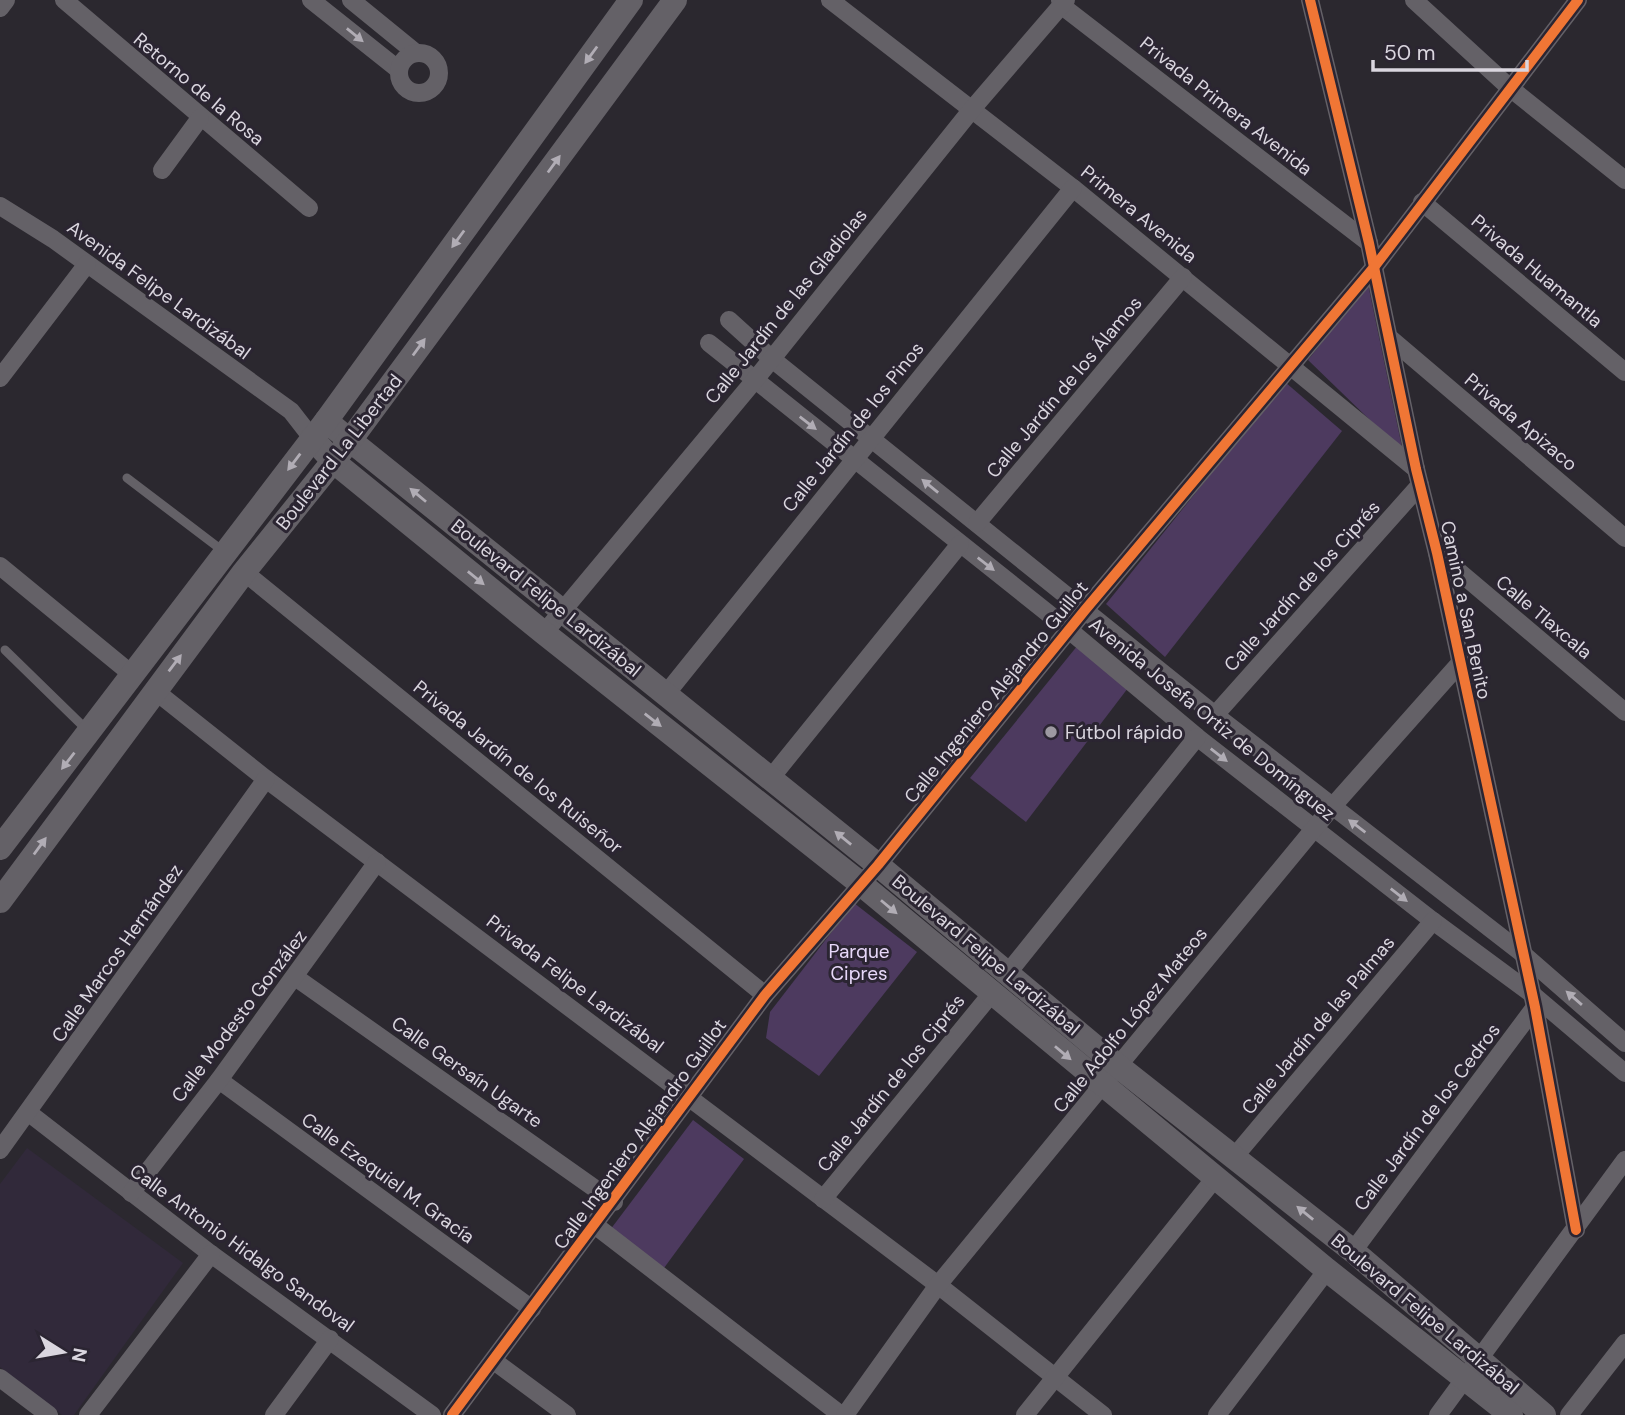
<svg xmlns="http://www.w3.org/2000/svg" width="1625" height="1415" viewBox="0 0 1625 1415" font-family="'DM Sans',sans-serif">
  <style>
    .built { fill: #31293a }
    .green { fill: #4d3a5f }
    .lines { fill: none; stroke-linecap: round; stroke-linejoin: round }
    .service { stroke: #646167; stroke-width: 9 }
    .minor { stroke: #646167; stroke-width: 18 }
    .secondary { stroke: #646167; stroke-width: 24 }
    .cycleway-casing { stroke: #2b2532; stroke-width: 15 }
    .cycleway { stroke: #f07635; stroke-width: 10 }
    .oneway { fill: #b1adb5 }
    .poi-dot { fill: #9d99a1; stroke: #2b2532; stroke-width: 2.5 }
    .labels { text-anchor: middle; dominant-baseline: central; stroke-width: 6; stroke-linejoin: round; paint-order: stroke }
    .street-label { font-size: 19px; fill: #dad6df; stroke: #2b2532 }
    .poi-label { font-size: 19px; fill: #dad6df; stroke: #2b2532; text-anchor: start }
    .park-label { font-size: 19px; fill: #e7d8f9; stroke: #2b2532 }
  </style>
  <rect width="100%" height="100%" fill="#2b282f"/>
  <polygon class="built" points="27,1148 183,1263 74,1415 62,1415 0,1367 0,1184"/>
  <g class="green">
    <polygon points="1368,284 1403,452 1308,360"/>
    <polygon points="1285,382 1342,431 1165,657 1106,604"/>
    <polygon points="1078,645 1128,688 1026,822 970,778"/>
    <polygon points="854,903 917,952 819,1076 766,1038 770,1012"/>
    <polygon points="693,1120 744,1159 664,1268 610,1230"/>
  </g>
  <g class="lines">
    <g class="service">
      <polyline points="127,478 223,551"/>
      <polyline points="5,650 86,729"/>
    </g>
    <g class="minor">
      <polyline points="64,0 309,208"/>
      <polyline points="311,0 399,70"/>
      <polyline points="351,0 416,53"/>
      <polyline points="830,0 1073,188 1416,469"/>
      <polyline points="1060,0 1062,6 1369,243"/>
      <polyline points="1310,0 1369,243 1416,469 1437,553 1535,1007 1576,1230"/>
      <polyline points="1414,0 1510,88 1625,180"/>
      <polyline points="0,8 6,0"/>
      <circle cx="419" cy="73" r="20"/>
      <polyline points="162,170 200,118"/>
      <polyline points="1422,202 1625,372"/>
      <polyline points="0,206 53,239 291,411 312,438"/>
      <polyline points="729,320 772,359 1215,715 1523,954 1625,1043"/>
      <polyline points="1391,339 1625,538"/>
      <polyline points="709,343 1069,630 1197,737 1433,921 1532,994 1625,1073"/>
      <polyline points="0,378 87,264"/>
      <polyline points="977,523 1183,277"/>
      <polyline points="1437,553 1625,712"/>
      <polyline points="0,566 134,676"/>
      <polyline points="244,572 765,995"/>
      <polyline points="544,633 754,381 973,108 1066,0"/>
      <polyline points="154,690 266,779 938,1285 1103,1415"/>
      <polyline points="666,694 1073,188"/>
      <polyline points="1215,715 1420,485"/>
      <polyline points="770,779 960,544"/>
      <polyline points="1007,974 1197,737"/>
      <polyline points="295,977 614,1202"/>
      <polyline points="219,1080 532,1309"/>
      <polyline points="29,1113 211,1254 432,1415"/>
      <polyline points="0,1150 266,779"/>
      <polyline points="1235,1156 1433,921"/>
      <polyline points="131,1193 219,1080 377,862"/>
      <polyline points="823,1199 992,993"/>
      <polyline points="596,1226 841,1415"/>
      <polyline points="1353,1251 1535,1007"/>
      <polyline points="494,1361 567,1415"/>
      <polyline points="0,1378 49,1415"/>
      <polyline points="88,1415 211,1254"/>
      <polyline points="274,1415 330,1339"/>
      <polyline points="452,1415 765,995 878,865 1085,610 1375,266 1578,0"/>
      <polyline points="845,1415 938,1285 1118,1066 1332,807 1460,663"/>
      <polyline points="1025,1415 1215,1178"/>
      <polyline points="1217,1415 1327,1270"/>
      <polyline points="1438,1415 1625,1160"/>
      <polyline points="1569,1415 1625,1343"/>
    </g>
    <g class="secondary">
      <polyline points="326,421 878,865 1118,1066 1353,1251 1544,1415"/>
      <polyline points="312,438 334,462 544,633 861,884 1327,1270 1511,1415"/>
      <polyline points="0,848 326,421 631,0"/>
      <polyline points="0,901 244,572 351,439 675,0"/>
    </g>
    <defs>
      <g id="cycleway">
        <polyline points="1310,0 1369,243 1416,469 1437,553 1535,1007 1576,1230"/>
        <polyline points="452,1415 765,995 878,865 1085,610 1375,266 1578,0"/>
      </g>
    </defs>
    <use href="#cycleway" class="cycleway-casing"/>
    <use href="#cycleway" class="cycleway"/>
  </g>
  <defs><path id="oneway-solid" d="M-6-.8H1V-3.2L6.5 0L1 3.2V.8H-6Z" transform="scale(1.75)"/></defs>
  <g class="oneway">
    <use href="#oneway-solid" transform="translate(355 35) rotate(39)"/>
    <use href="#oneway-solid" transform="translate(591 55) rotate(126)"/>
    <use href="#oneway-solid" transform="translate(554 164) rotate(-54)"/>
    <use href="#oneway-solid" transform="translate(458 239) rotate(126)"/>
    <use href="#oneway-solid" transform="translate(419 347) rotate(-54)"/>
    <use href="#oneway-solid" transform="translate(808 423) rotate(38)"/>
    <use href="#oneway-solid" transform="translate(294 462) rotate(127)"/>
    <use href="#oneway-solid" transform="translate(930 486) rotate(-141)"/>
    <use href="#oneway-solid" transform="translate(418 495) rotate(-140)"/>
    <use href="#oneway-solid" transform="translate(986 564) rotate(38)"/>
    <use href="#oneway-solid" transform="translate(476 578) rotate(39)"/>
    <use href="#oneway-solid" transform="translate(175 663) rotate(-53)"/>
    <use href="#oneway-solid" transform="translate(653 720) rotate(38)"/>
    <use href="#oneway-solid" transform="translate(1219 755) rotate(38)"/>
    <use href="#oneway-solid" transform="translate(68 761) rotate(128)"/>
    <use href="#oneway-solid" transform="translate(1357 826) rotate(-143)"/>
    <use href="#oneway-solid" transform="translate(843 838) rotate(-141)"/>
    <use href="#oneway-solid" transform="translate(40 846) rotate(-54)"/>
    <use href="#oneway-solid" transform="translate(1399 895) rotate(38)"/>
    <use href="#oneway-solid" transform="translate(889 907) rotate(40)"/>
    <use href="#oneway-solid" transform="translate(1574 998) rotate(-139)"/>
    <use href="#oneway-solid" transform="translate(1063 1053) rotate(40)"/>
    <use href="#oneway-solid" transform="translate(1305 1213) rotate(-141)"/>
  </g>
  <circle class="poi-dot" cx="1051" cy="732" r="7"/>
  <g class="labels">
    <g class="street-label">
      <text transform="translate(199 89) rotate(40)">Retorno de la Rosa</text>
      <text transform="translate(1226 106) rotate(38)">Privada Primera Avenida</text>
      <text transform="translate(1139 214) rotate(39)">Primera Avenida</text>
      <text transform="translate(1537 271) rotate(40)">Privada Huamantla</text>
      <text transform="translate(159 290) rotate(36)">Avenida Felipe Lardizábal</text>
      <text transform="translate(786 306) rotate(-51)">Calle Jardín de las Gladiolas</text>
      <text transform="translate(1064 387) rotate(-50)">Calle Jardín de los Álamos</text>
      <text transform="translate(1521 422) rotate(40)">Privada Apizaco</text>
      <text transform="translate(853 427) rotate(-51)">Calle Jardín de los Pinos</text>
      <text transform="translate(339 452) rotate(-52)">Boulevard La Libertad</text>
      <text transform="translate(1302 586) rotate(-48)">Calle Jardín de los Ciprés</text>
      <text transform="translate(546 598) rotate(39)">Boulevard Felipe Lardizábal</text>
      <text transform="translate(1466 610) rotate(78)">Camino a San Benito</text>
      <text transform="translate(1544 617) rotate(40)">Calle Tlaxcala</text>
      <text transform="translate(996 692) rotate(-51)">Calle Ingeniero Alejandro Guillot</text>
      <text transform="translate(1212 719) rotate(39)">Avenida Josefa Ortiz de Domínguez</text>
      <text transform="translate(518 767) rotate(39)">Privada Jardín de los Ruiseñor</text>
      <text transform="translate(117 953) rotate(-55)">Calle Marcos Hernández</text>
      <text transform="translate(986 955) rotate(40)">Boulevard Felipe Lardizábal</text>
      <text transform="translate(575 984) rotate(37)">Privada Felipe Lardizábal</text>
      <text transform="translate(239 1016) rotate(-53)">Calle Modesto González</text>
      <text transform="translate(1130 1020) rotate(-51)">Calle Adolfo López Mateos</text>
      <text transform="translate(1318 1025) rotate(-50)">Calle Jardín de las Palmas</text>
      <text transform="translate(467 1072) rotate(35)">Calle Gersaín Ugarte</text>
      <text transform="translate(891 1083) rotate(-51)">Calle Jardín de los Ciprés</text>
      <text transform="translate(1427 1117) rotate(-53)">Calle Jardín de los Cedros</text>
      <text transform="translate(640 1134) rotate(-54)">Calle Ingeniero Alejandro Guillot</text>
      <text transform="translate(388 1178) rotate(36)">Calle Ezequiel M. Gracía</text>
      <text transform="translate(242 1248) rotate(36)">Calle Antonio Hidalgo Sandoval</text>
      <text transform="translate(1425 1314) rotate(40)">Boulevard Felipe Lardizábal</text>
    </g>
    <g class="poi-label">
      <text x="1065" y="732">Fútbol rápido</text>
    </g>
    <g class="park-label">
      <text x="859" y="951">Parque<tspan x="859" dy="22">Cipres</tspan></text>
    </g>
  </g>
  <g transform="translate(63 1352) rotate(101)" stroke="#2b2532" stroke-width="5" paint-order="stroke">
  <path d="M0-5L12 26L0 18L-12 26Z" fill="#dad6df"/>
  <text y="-10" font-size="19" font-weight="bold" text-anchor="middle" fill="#dad6df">N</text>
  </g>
  <path d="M1373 60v10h154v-10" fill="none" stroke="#dad6df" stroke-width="3.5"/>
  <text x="1384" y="60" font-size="21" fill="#dad6df" stroke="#2b2532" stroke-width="5" paint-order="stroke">50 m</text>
</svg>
